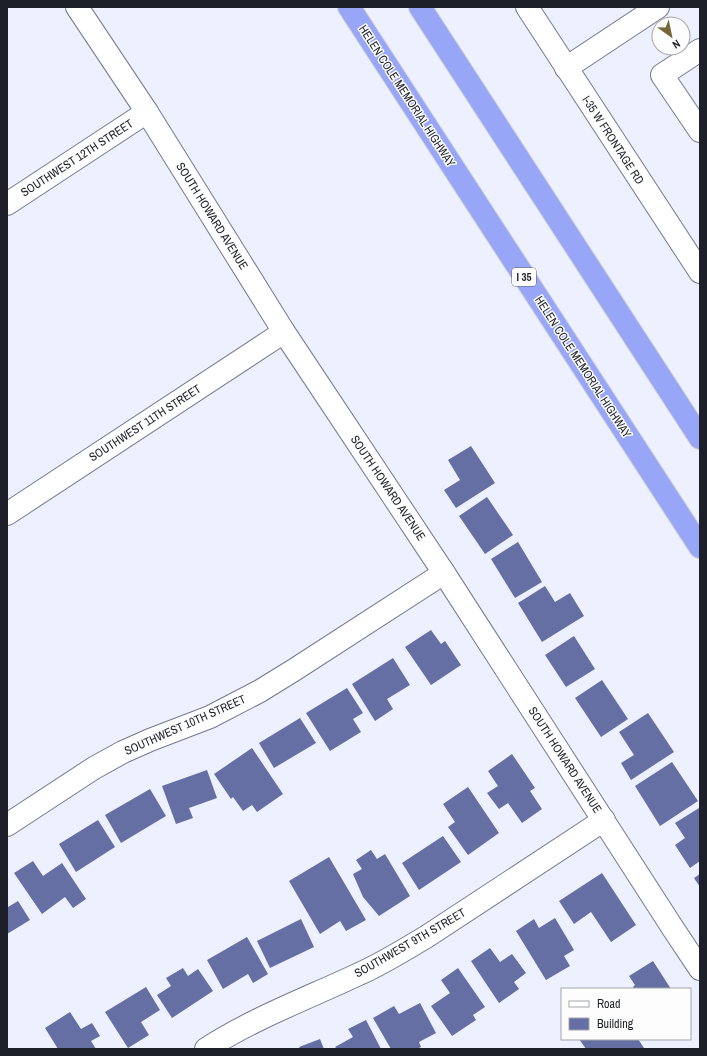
<svg xmlns="http://www.w3.org/2000/svg" width="707" height="1056" viewBox="0 0 707 1056" font-family="'Archivo Narrow',sans-serif">
  <style>
    .building { fill: #656fa4 }
    .lines { fill: none; stroke-linecap: round; stroke-linejoin: round }
    .minor-casing { stroke: #74798f; stroke-width: 24 }
    .highway-casing { stroke: #d2d2d4; stroke-width: 24 }
    .minor { stroke: #fff; stroke-width: 22 }
    .highway { stroke: #97a6f6; stroke-width: 22 }
    .labels { text-anchor: middle; dominant-baseline: central; stroke-width: 3; stroke-linejoin: round; paint-order: stroke }
    .shield { fill: #fdfdfd; stroke: #616269; stroke-width: 1 }
    .shield-label { font-size: 11px; font-weight: bold; fill: #1e2029 }
    .street-label { font-size: 12px; fill: #1e2029; stroke: #fdfdfd }
  </style>
  <rect width="100%" height="100%" fill="#ecf0ff"/>
  <g class="building">
    <polygon points="471,446 495,483 456,508 444,490 460,480 448,460"/>
    <polygon points="487,497 513,535 485,554 459,516"/>
    <polygon points="518,542 542,582 515,598 491,559"/>
    <polygon points="545,586 555,602 570,593 584,616 542,642 518,603"/>
    <polygon points="431,630 441,644 445,641 461,665 431,685 405,647"/>
    <polygon points="574,636 595,669 566,687 545,655"/>
    <polygon points="393,658 410,685 387,699 393,709 375,721 352,684"/>
    <polygon points="602,680 628,719 601,737 575,698"/>
    <polygon points="347,688 363,713 353,719 361,732 330,751 306,713"/>
    <polygon points="648,713 674,752 631,780 621,763 634,755 619,732"/>
    <polygon points="300,718 316,743 274,768 259,743"/>
    <polygon points="252,748 283,794 257,812 252,805 243,811 233,797 231,799 214,774"/>
    <polygon points="512,754 535,788 530,791 542,809 522,823 508,803 499,809 487,793 498,786 488,771"/>
    <polygon points="672,762 698,801 660,826 635,786"/>
    <polygon points="207,770 217,798 189,808 193,818 176,824 162,786"/>
    <polygon points="468,787 499,833 468,855 448,827 455,822 443,804"/>
    <polygon points="150,789 166,816 121,843 105,815"/>
    <polygon points="699,808 700,810 700,861 690,868 675,845 685,838 675,823"/>
    <polygon points="98,820 115,847 76,872 59,844"/>
    <polygon points="443,836 461,862 419,890 402,863"/>
    <polygon points="371,850 377,859 385,854 410,896 379,916 363,897 353,874 362,869 356,860"/>
    <polygon points="329,857 366,920 346,931 340,921 320,934 289,881"/>
    <polygon points="33,861 43,876 62,863 86,899 73,908 65,897 42,914 14,873"/>
    <polygon points="602,873 636,925 611,942 591,912 574,924 559,901"/>
    <polygon points="700,874 700,887 694,878"/>
    <polygon points="18,901 30,920 7,934 7,906 8,907"/>
    <polygon points="555,918 574,950 564,956 570,966 546,980 516,931 534,919 539,928"/>
    <polygon points="301,919 314,947 270,968 257,941"/>
    <polygon points="247,937 268,974 253,983 248,974 223,989 207,960"/>
    <polygon points="490,948 500,962 512,954 526,973 514,982 519,989 499,1003 471,961"/>
    <polygon points="653,961 671,989 634,989 633,987 635,985 629,976"/>
    <polygon points="183,968 188,976 198,969 213,991 172,1018 157,995 171,986 166,978"/>
    <polygon points="458,968 485,1007 473,1015 476,1020 452,1036 431,1006 450,993 441,980"/>
    <polygon points="146,987 160,1010 141,1022 149,1035 128,1048 105,1012"/>
    <polygon points="420,1003 436,1033 419,1042 421,1047 417,1049 391,1049 373,1018 394,1006 399,1014"/>
    <polygon points="70,1012 81,1029 92,1023 100,1036 91,1041 96,1049 58,1049 45,1028"/>
    <polygon points="366,1020 381,1049 337,1049 335,1047 353,1037 348,1029"/>
    <polygon points="320,1039 324,1049 300,1049 299,1047"/>
    <polygon points="579,1039 638,1039 644,1048 586,1049"/>
  </g>
  <g class="lines">
    <defs>
      <g id="minor">
        <polyline points="77,7 147,112 284,332 444,573 674,930 700,969"/>
        <polyline points="527,7 700,272"/>
        <polyline points="700,50 662,75 700,131"/>
        <polyline points="566,68 658,7"/>
        <polyline points="7,204 147,112"/>
        <polyline points="7,514 284,332"/>
        <polyline points="7,825 94,768 123,752 150,740 210,717 260,691 294,670 444,573"/>
        <path d="M206,1049c48,-31 102,-51 153,-75 23,-10 45,-24 67,-37l178,-117"/>
      </g>
      <g id="highway">
        <polyline points="349,7 700,547"/>
        <polyline points="420,7 700,438"/>
      </g>
    </defs>
    <use href="#minor" class="minor-casing"/>
    <use href="#highway" class="highway-casing"/>
    <use href="#minor" class="minor"/>
    <use href="#highway" class="highway"/>
  </g>
  <g class="labels">
    <rect class="shield" x="512" y="268" width="24" height="18" rx="3"/>
    <g class="shield-label">
      <text x="524" y="277">I 35</text>
    </g>
    <g class="street-label">
      <text transform="translate(407 96) rotate(57)">HELEN COLE MEMORIAL HIGHWAY</text>
      <text transform="translate(613 140) rotate(57)">I-35 W FRONTAGE RD</text>
      <text transform="translate(77 158) rotate(-33)">SOUTHWEST 12TH STREET</text>
      <text transform="translate(212 216) rotate(58)">SOUTH HOWARD AVENUE</text>
      <text transform="translate(583 367) rotate(57)">HELEN COLE MEMORIAL HIGHWAY</text>
      <text transform="translate(145 423) rotate(-33)">SOUTHWEST 11TH STREET</text>
      <text transform="translate(388 488) rotate(56)">SOUTH HOWARD AVENUE</text>
      <text transform="translate(185 725) rotate(-24)">SOUTHWEST 10TH STREET</text>
      <text transform="translate(565 760) rotate(57)">SOUTH HOWARD AVENUE</text>
      <text transform="translate(410 943) rotate(-30)">SOUTHWEST 9TH STREET</text>
    </g>
  </g>
  <rect width="707" height="1056" fill="none" stroke="#1e2029" stroke-width="16"/>
  <rect x="561" y="988" width="130" height="52" fill="#fdfdfd" stroke="#a4a5a8"/>
  <rect x="569" y="1001" width="20" height="6" fill="#ffffff" stroke="#a4a5a8"/>
  <text x="597" y="1008" font-size="12" fill="#1e2029">Road</text>
  <rect x="569" y="1018" width="20" height="12" fill="#656fa4" stroke="#a4a5a8"/>
  <text x="597" y="1028" font-size="12" fill="#1e2029">Building</text>
  <g transform="translate(671 36) rotate(147)"><circle r="19" fill="#fdfdfd" stroke="#a4a5a8"/>
  <path d="M0-3L7 15L0 10L-7 15Z" fill="#766836"/>
  <text y="-6" font-size="11" font-weight="bold" text-anchor="middle" fill="#1e2029">N</text>
  </g>
</svg>
